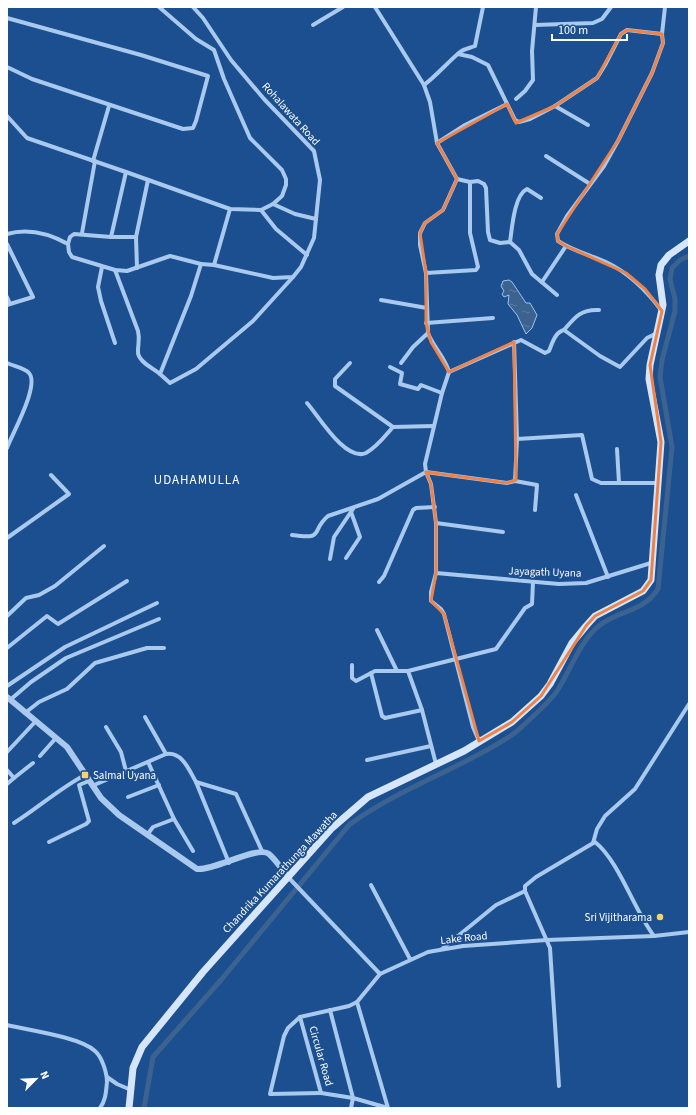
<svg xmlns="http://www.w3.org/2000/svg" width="696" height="1115" viewBox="0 0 696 1115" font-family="'Source Sans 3',sans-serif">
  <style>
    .water { fill: url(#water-ripples); stroke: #9cc4f0 }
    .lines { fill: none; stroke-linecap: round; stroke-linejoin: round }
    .canal { stroke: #3c6290; stroke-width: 5 }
    .minor { stroke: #a9c9ee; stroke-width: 4 }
    .tertiary { stroke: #a9c9ee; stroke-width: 6 }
    .secondary { stroke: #d6e6fa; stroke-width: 7 }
    .marked { fill: none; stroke: #ee8249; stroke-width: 3; stroke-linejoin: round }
    .poi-dot { fill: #ffd166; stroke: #1b4f8f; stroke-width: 1.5 }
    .labels { text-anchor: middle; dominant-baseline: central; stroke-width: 4; stroke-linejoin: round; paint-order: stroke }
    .street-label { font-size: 11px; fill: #fff; stroke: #1b4f8f }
    .poi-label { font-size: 11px; fill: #fff; stroke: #1b4f8f; text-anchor: start }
    .quarter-label { font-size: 13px; letter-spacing: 1px; fill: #fff; stroke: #1b4f8f }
  </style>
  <defs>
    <pattern id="water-ripples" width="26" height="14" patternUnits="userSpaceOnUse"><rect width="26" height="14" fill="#3c6290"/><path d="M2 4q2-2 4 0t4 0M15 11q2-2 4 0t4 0" fill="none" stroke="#597aa1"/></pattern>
  </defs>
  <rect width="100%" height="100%" fill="#1b4f8f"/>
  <polygon class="water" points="509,280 512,282 526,303 530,303 537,315 532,328 526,334 517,315 508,304 509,295 504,297 502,294 504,291 501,286 503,281"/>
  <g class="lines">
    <path class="canal" d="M144,1108l9,-51 68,-77 128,-155c38,-28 81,-45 123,-67 15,-8 31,-16 44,-26 11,-10 34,-30 41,-41 14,-21 23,-51 43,-66 21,-16 42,-12 58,-36l14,-142 -12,-70 2,-17 13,-49v-12l-5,-20 2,-11 8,-8 9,-4"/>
    <g class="minor">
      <polyline points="193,7 203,18 231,60 264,99 314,151 320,180 314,238 301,267 293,277 273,278 214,265 230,209"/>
      <path d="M375,7l49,78 6,17 7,41 20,36 -14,31 -18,13 -5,10v12l6,28 2,60c5,14 17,24 21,39l-7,21 -17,71 1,8 5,12 5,39v50l-5,19v9l10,8 3,5 29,113 6,14"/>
      <polyline points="7,18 141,55 208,76 196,121 193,128 183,129 32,79 7,67"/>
      <polyline points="313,25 343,7"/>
      <polyline points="535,25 593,23 602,19 611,7"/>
      <polyline points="458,54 472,57 488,65 515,120 519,122 530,119 555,106 597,78 605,65 621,34 627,30 662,34 665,7"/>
      <path d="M424,85c13,-10 23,-22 36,-33 4,-3 10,-4 15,-6l8,-39"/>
      <polyline points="516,99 525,91 533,80 532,51 536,7"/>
      <polyline points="555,106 588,125"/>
      <polyline points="7,116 27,138 126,172 111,237 74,234 70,237 68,244"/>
      <polyline points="437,143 465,125 507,104"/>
      <polyline points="546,156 590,184"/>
      <polyline points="93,161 109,106"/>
      <polyline points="126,172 230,209 261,210 273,204 282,196 286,185 286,179 282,170 250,138 224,79 214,50 196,39 159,7"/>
      <polyline points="457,179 470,182"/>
      <polyline points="273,204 295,214 316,219"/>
      <polyline points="261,210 276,229 307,255"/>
      <polyline points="82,233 95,161"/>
      <path d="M7,234c21,-6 43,0 61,10l1,8 3,5 43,13 12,1 43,-15 31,8 -10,32 -31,78 10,9 26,-14 57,-48 40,-44"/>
      <polyline points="111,237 136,237"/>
      <path d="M510,242c2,-13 4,-47 17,-53l14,9"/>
      <polyline points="7,244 33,297 10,304"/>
      <polyline points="201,264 214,265"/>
      <polyline points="102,267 98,287 101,301 115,343"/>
      <polyline points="137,268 136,237 148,180"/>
      <path d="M115,270l23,61c2,8 0,12 0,20 -1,10 15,17 22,23"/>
      <polyline points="426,273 476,270 478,267 470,233 470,182 478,181 484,184 486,188 488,232 490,240 500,243 510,242 519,250 532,274 557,295"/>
      <polyline points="542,282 566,246"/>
      <polyline points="7,297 10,304 7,305"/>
      <polyline points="381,300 427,308"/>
      <path d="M661,310c-15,-20 -32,-37 -55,-48 -16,-7 -33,-11 -48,-21l-1,-7 10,-18 37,-50 15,-27 33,-66 11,-30 -1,-9"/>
      <polyline points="426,323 493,318"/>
      <path d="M564,330c11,-13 17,-21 35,-20"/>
      <path d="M7,363c6,3 18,5 22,10 11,12 -17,61 -22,75"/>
      <polyline points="350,363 335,379 335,386 393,427 434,426"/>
      <polyline points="401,363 413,347 428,333"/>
      <polyline points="390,367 402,373 400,384 418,389 421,385 442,393"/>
      <path d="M449,372l72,-32 24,13 4,-2c3,-7 6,-19 15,-21l36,26 20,11 27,-29 10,-5"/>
      <path d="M307,403c11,12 38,59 59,50 11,-6 19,-17 27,-26"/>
      <polyline points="517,439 582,435 592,479 601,483 657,483"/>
      <polyline points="617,449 619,483"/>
      <polyline points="515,481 537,485 535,510"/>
      <polyline points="576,495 608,577"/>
      <polyline points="436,523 503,532"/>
      <path d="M292,535c34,5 18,-4 36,-19l50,-17 48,-27 81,11 8,-2 2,-42 -3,-97"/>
      <polyline points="7,538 69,494 51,475"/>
      <polyline points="346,558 360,537 351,512"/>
      <polyline points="330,559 334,537 353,509"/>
      <polyline points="436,573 559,584 586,583 651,563"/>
      <polyline points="379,582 384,576 413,510 416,508 435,507"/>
      <polyline points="7,616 26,598 39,595 55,586 104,546"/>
      <polyline points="377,630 397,671"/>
      <polyline points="7,648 47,616 58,624 127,581"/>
      <polyline points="352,665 352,678 356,681 375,671 408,671"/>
      <polyline points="371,673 382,716 385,718 422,710"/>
      <polyline points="7,686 65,647 157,603"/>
      <polyline points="10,700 31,682 66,658 159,619"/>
      <polyline points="25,713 39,702 67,689 95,663 147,648 164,648"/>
      <polyline points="145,717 166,754"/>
      <polyline points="106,727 121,752 126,771"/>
      <polyline points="7,752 35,722"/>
      <polyline points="40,756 56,738"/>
      <polyline points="367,760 431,746"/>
      <polyline points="148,762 174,819 193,851"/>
      <polyline points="436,764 422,710 408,671 496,649 525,608 532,604 533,582"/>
      <polyline points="7,770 14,778 7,784"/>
      <polyline points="14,778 33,763"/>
      <polyline points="196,782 229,863"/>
      <path d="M92,786l74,-32c16,-3 23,16 30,28l40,12 26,57"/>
      <polyline points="128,797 159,785"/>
      <path d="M14,823c24,-15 46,-35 71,-48"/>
      <polyline points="147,835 153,827 174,819"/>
      <polyline points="49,842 86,824 89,821 79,785 89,781"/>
      <polyline points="593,843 597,829 605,816 635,789 689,704"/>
      <polyline points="288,877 380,974"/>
      <polyline points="371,885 410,959"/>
      <path d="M525,891v-5l11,-9 59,-35c24,19 39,68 59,94"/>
      <polyline points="442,949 496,905 525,891 550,948 559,1086"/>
      <polyline points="330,1010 353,1098 388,1108 357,1002"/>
      <polyline points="300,1017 288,1028 284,1036 270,1094 321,1093"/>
      <path d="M7,1025c21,5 73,12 88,26 7,6 12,22 12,31 -1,9 -1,18 -7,26"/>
      <polyline points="107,1077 117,1084 131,1090"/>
      <polyline points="351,1108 353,1098 321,1093 300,1017 349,1006 357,1002 380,974 428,952 463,946 547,940 654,936 689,932"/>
    </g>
    <path class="tertiary" d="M7,697l60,50 34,51 18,17 78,54c17,2 61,-24 72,-15 7,6 13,16 19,22"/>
    <polyline class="secondary" points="129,1108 133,1068 142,1047 203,972 332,828 368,797 464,751 512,722 541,696 550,684 572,643 586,626 595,616 643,591 651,580 661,442 649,379 650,365 663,305 659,275 661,265 669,255 689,241"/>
  </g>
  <path class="marked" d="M627,30l35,4 1,9 -11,30 -33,66 -62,95 1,7 8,5 60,27 19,16 17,22 -12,54 11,77 -10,138 -8,11 -48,25 -9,10 -45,70 -29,26 -33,19 -35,-127 -13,-13 5,-28v-50l-5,-39 -5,-12 81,11 9,-3 -2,-138 -65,30 -18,-30 -5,-19v-50l-6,-40 5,-10 18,-13 14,-31 -20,-36 70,-39 9,19 39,-17 42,-28 24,-44z"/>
  <g class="poi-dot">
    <rect x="81" y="771" width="8" height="8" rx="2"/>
    <circle cx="660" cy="917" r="4"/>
  </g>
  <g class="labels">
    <g class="street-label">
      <text transform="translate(291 114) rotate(48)">Rohalawata Road</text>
      <text transform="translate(545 572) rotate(2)">Jayagath Uyana</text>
      <text transform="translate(280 872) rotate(-47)">Chandrika Kumarathunga Mawatha</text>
      <text transform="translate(464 938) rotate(-6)">Lake Road</text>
      <text transform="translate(321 1056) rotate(74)">Circular Road</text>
    </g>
    <g class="poi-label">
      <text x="93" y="775">Salmal Uyana</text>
      <text x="652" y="917" text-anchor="end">Sri Vijitharama</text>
    </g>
    <g class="quarter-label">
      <text x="197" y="480">UDAHAMULLA</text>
    </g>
  </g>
  <rect width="696" height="1115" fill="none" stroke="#ffffff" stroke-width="16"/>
  <g transform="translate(36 1079) rotate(66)" stroke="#1b4f8f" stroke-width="3" paint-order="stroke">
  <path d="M0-3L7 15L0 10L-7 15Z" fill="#ffffff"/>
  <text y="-6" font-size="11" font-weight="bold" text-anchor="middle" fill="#ffffff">N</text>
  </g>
  <path d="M552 34v6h75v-6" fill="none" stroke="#ffffff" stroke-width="2"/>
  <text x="558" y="34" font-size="12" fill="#ffffff" stroke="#1b4f8f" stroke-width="3" paint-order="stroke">100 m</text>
</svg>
